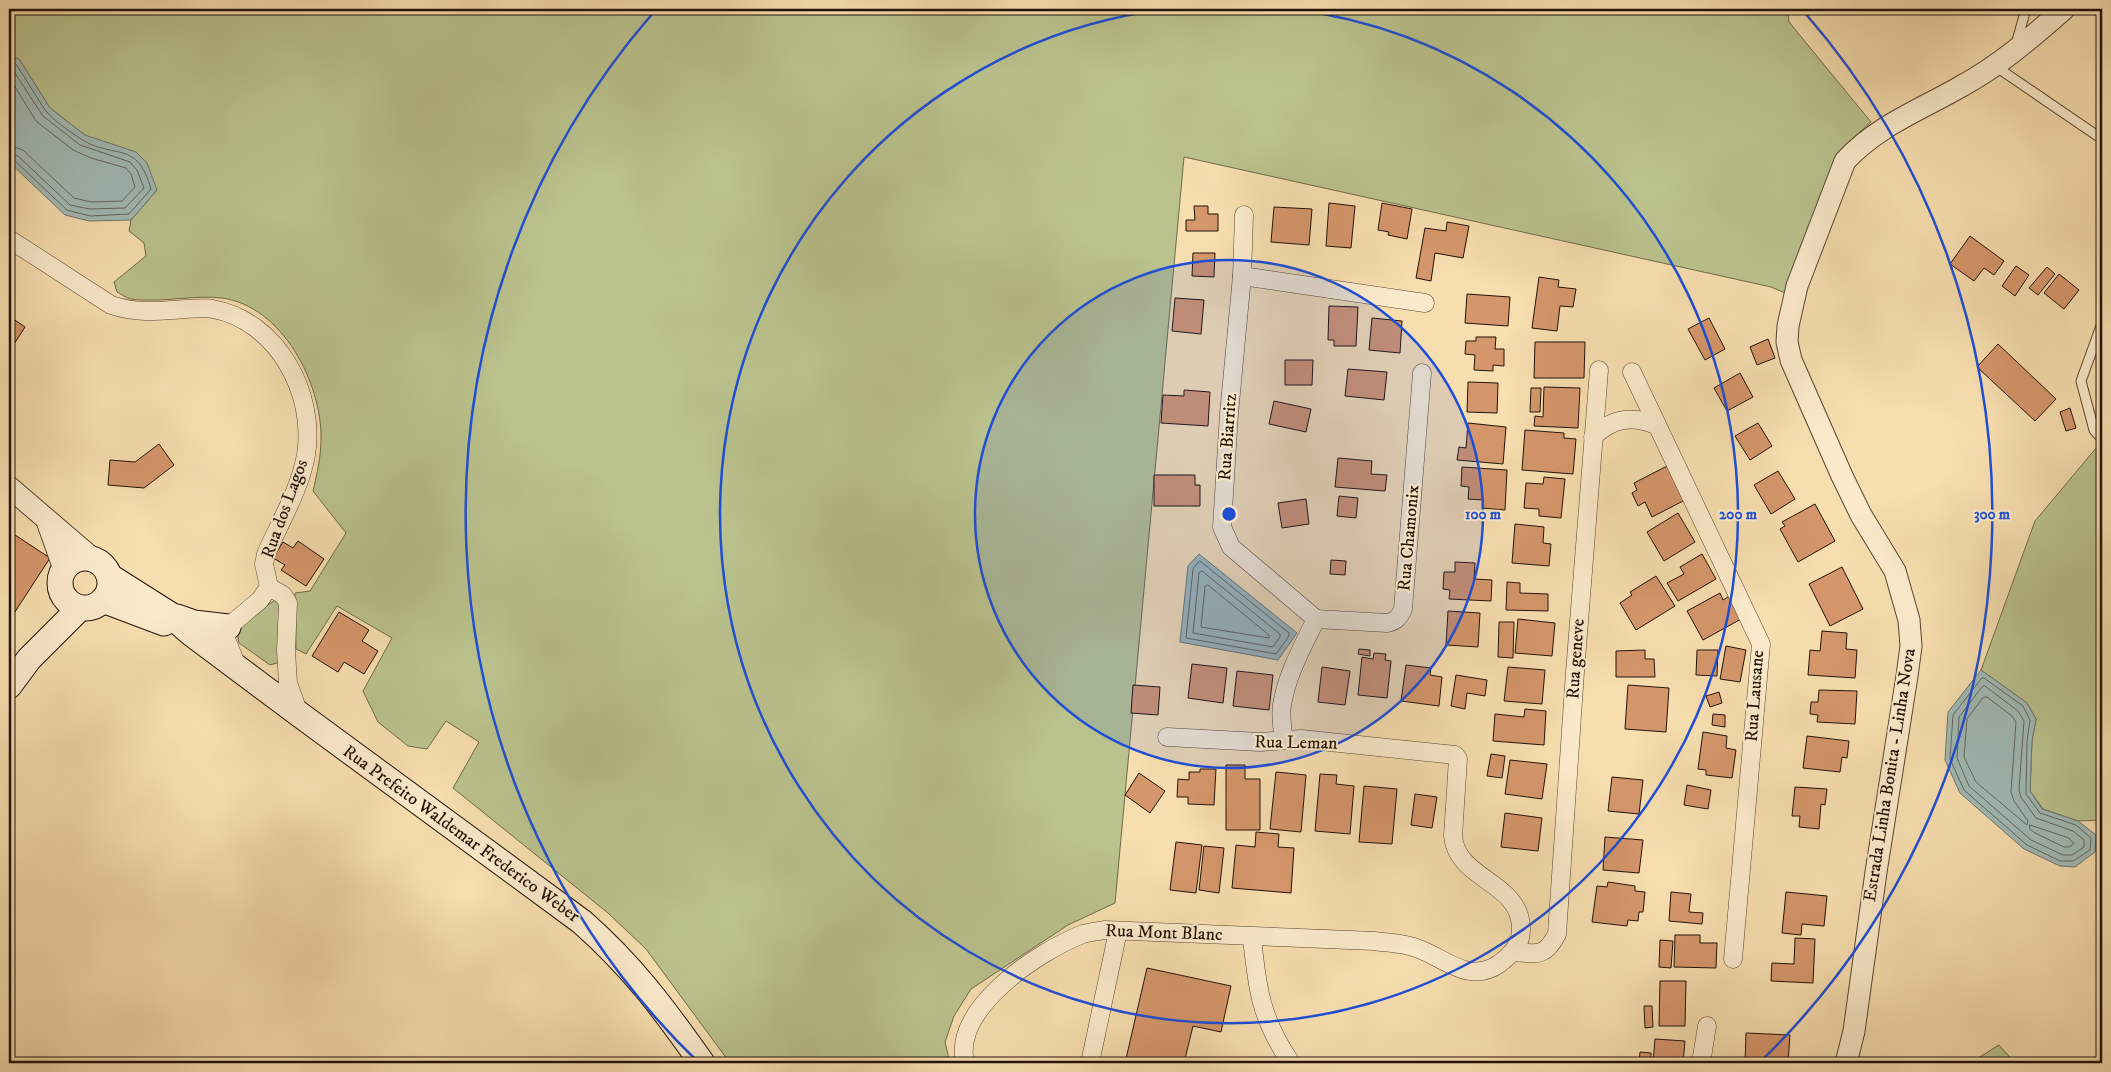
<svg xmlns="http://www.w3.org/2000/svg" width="2111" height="1072" viewBox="0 0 2111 1072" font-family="'IM FELL DW Pica',serif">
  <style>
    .green { fill: #bac28d; stroke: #6e6a4a }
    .water { fill: #a1bab6; stroke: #6e7770 }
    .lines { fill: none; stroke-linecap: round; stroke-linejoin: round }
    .shore { stroke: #62665f; stroke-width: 1 }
    .building { fill: #d5966b; stroke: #221208 }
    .service-casing { stroke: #574532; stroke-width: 11 }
    .minor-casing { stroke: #574532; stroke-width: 19 }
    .tertiary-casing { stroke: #574532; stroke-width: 23 }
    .secondary-casing { stroke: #221208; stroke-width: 27 }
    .service { stroke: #faeacb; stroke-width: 9 }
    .minor { stroke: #faeacb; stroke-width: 18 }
    .tertiary { stroke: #faeacb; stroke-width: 21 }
    .secondary { stroke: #faeacb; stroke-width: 25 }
    .ring { fill: none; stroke: #1d4ed8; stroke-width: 2.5 }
    .labels { text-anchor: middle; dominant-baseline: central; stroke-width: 4; stroke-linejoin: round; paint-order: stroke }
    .street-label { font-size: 18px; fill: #221208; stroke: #faeacb }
    .centre { fill: #1d4ed8; stroke: #faeacb; stroke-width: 2.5 }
    .ring-label { font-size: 15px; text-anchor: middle; font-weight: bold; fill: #1d4ed8; stroke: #faeacb; stroke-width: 4; stroke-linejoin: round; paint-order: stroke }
  </style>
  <rect width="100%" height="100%" fill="#f7deaf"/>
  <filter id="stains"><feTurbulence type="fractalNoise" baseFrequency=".004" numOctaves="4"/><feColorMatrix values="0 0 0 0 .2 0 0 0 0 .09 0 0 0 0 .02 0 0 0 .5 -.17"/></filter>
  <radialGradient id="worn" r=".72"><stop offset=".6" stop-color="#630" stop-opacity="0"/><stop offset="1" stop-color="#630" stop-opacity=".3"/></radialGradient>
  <g class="green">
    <path d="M9,9h1779l1,13 82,100 -24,22 -62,149 -14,-6 -587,-130 -69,746 -47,22 -97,64 -17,27 -9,26 5,21h-220l-84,-114 -38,-36 -155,-125 26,-46 -33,-21 -19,28 -19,-3 -30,-24 -15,-31 29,-53 -55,-32 -31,48 -10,-5 -1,-56 15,-2 36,-58 -33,-42c4,-17 8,-35 8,-52 1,-56 -39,-133 -99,-141 -25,-3 -51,3 -76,2 -5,0 -11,0 -15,-1 -5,-1 -10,-5 -14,-7l-3,-10 32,-26 -2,-13 -15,-12 2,-11 26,-30 -60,-49 -12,-6 -35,-27 -31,-49 -10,-3z"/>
    <polygon points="2097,447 2102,453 2102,820 2078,821 2043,809 2030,791 2032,741 2036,719 2027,703 1981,670 2035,521"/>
    <path d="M275,600l6,4 -1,58 -10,3 -31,-22c-7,-16 25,-35 36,-43z"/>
    <polygon points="1999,1045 2015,1063 1970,1063"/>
  </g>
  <g class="water">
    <polygon points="9,56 19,59 50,108 85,135 136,152 147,163 157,190 131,220 89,221 65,215 9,162"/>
    <polygon points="1199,554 1297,633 1278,660 1180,642 1188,566"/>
    <polygon points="1981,670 2027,703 2036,719 2032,741 2030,791 2042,809 2078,821 2096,835 2095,852 2075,867 2060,866 2024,849 1960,793 1945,760 1948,712"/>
  </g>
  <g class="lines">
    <g class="shore">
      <path d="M9,62l7,2c10,15 19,31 29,46 8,10 25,22 36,29 33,21 56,0 70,50l-22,25 -39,2 -23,-6 -53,-50 -5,-1"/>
      <polyline points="9,68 13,70 43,116 80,145 130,162 137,170 144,188 125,208 90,209 70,205 18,156 9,153"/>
      <polyline points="9,77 36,121 73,150 91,158 126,168 131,174 135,187 122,201 91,202 74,198 23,150 9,145"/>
      <polygon points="1200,561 1289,633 1289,636 1276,654 1186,638 1193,569"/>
      <polygon points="1202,571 1280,634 1280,637 1273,647 1193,633 1199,573"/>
      <polygon points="1208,585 1269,635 1269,638 1201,627 1205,587"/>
      <polygon points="1984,678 2023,706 2030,720 2027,741 2026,794 2040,813 2076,825 2091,838 2090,850 2073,861 2060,861 2027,845 1964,790 1950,759 1953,715 1981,679"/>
      <polygon points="1985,686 2018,711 2024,721 2019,790 2021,797 2036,818 2073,831 2084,840 2084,847 2072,855 2063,855 2031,840 1969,786 1957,758 1959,717 1982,687"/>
      <polygon points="1984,697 1987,697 2012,716 2016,722 2011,792 2014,801 2028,821 2027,825 1976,782 1964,757 1967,719"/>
      <polygon points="2030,825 2069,838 2074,844 2069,847 2064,847 2035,833 2030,829"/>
    </g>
  </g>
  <g class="building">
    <polygon points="1329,203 1355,206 1351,248 1326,246"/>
    <polygon points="1382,203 1412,209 1407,239 1388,235 1389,232 1378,230"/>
    <polygon points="1194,206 1208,206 1208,214 1218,214 1218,231 1186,231 1186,220 1195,220"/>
    <polygon points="1274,207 1312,209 1309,245 1271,242"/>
    <polygon points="1447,222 1469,226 1463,258 1435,253 1431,281 1416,278 1425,228 1446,231"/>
    <polygon points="1970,236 2004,261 1994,275 1984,268 1974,281 1950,264"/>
    <polygon points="1193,253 1215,253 1214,277 1192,276"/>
    <polygon points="2016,266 2029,275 2015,296 2002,286"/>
    <polygon points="2047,267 2055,274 2038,295 2029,288"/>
    <polygon points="2059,274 2079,290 2064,309 2044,293"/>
    <polygon points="1539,277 1559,280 1558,287 1576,289 1573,307 1560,306 1557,331 1532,328"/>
    <polygon points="1467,294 1510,297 1508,326 1465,323"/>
    <polygon points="1175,298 1204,300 1201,334 1172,331"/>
    <polygon points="1329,306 1358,307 1356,346 1334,346 1334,340 1328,340"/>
    <polygon points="9,316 25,327 9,352"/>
    <polygon points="1372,318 1402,321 1400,353 1369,350"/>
    <polygon points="1709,318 1725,349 1705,360 1688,329"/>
    <polygon points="1476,337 1496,337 1495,349 1504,349 1504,366 1493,365 1493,371 1474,370 1475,355 1465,354 1466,341 1476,341"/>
    <polygon points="1768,339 1775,358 1757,365 1750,347"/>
    <polygon points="1535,342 1585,342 1584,378 1534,378"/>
    <polygon points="1998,344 2056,399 2035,421 1977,367"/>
    <polygon points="1285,360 1313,360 1312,385 1285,385"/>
    <polygon points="1348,369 1387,372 1384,400 1345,396"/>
    <polygon points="1740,373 1753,397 1727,411 1714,388"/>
    <polygon points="1468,382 1498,383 1497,413 1467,412"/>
    <polygon points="1544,387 1580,388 1578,428 1534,426 1535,416 1543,417"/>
    <polygon points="1531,388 1541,388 1540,412 1530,412"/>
    <polygon points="1184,390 1210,392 1208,426 1161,423 1163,395 1184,396"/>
    <polygon points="1274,401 1311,409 1306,432 1269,424"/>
    <polygon points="2070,408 2076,428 2066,431 2060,412"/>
    <polygon points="1468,423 1506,427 1503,464 1457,460 1459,447 1466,448"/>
    <polygon points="1758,423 1772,446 1750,460 1735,436"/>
    <polygon points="1525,430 1564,433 1564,438 1576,439 1573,474 1522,470"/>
    <polygon points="159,444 174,465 144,488 108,485 110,460 135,462"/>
    <polygon points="1338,458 1372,461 1371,474 1387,475 1385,491 1335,487"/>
    <polygon points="1669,465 1687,499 1652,517 1645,502 1638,506 1632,493 1637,490 1634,483"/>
    <polygon points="1462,467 1507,470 1505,510 1482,508 1483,500 1468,499 1469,487 1461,486"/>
    <polygon points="1778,471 1795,499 1771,514 1754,485"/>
    <polygon points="1154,475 1195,475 1195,485 1200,485 1200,506 1154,506"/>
    <polygon points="1544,477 1565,479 1561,518 1539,516 1539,509 1524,508 1526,483 1543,484"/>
    <polygon points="1339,496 1358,498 1356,518 1337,516"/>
    <polygon points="1306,499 1309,524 1282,528 1278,503"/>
    <polygon points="1815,504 1835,541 1798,562 1780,529 1785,526 1782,522"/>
    <polygon points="1678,513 1695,542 1664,561 1647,532"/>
    <polygon points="1515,524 1544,527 1543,543 1551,544 1549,566 1512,563"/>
    <polygon points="9,531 50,558 9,621"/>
    <polygon points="298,541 324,559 306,586 281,570 285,565 273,558 283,542 293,548"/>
    <polygon points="1702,554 1716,579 1678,601 1667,583 1684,574 1680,567"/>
    <polygon points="1331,560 1346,561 1345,575 1330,574"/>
    <polygon points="1455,562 1475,563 1474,579 1492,580 1491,601 1449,599 1450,590 1443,589 1444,572 1455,572"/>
    <polygon points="1842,567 1863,609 1830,626 1809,584"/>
    <polygon points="1656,576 1675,606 1636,630 1620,603 1632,595 1630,592"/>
    <polygon points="1507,582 1520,583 1520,593 1548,594 1548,611 1506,610"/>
    <polygon points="1720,593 1723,600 1731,595 1743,618 1703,640 1687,611"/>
    <polygon points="1448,611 1480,613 1478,647 1446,645"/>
    <polygon points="339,612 369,630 362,641 378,651 364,674 344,662 338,672 312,656"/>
    <polygon points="1518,619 1555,623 1552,656 1515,653"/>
    <polygon points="1499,622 1514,622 1513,658 1498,657"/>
    <polygon points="1822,631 1847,633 1846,649 1857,650 1855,678 1808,675 1810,650 1820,651"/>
    <polygon points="1726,646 1746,650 1740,682 1720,679"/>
    <polygon points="1359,649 1370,650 1370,656 1358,654"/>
    <polygon points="1645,650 1645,659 1654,659 1655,677 1616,677 1616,651"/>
    <polygon points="1697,650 1718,650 1717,676 1696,675"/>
    <polygon points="1374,653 1386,654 1385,660 1391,661 1387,698 1358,695 1362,657 1373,659"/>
    <polygon points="1192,664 1227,668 1223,703 1188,698"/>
    <polygon points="1406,665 1431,668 1430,675 1442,677 1439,706 1401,701"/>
    <polygon points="1322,667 1350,671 1345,705 1318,702"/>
    <polygon points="1508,667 1545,670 1542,704 1504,701"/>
    <polygon points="1237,671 1273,675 1269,710 1233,706"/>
    <polygon points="1456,675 1487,680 1485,696 1467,693 1465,709 1451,706"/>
    <polygon points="1133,685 1160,687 1158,715 1131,713"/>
    <polygon points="1628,685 1669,688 1666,732 1625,729"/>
    <polygon points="1819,690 1857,691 1855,724 1817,722 1818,715 1810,714 1811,702 1818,702"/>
    <polygon points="1719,692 1722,703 1710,707 1706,696"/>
    <polygon points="1525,709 1546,711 1544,745 1493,741 1495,714 1524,717"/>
    <polygon points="1713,714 1725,715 1725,727 1712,725"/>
    <polygon points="1703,732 1727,736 1726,748 1736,750 1732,778 1706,775 1706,770 1698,769"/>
    <polygon points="1807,736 1849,741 1847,758 1842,757 1840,772 1803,768"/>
    <polygon points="1491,754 1505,756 1502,778 1487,776"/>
    <polygon points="1510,760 1547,764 1542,799 1505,794"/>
    <polygon points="1226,765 1245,765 1245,779 1260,779 1260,830 1226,830"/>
    <polygon points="1200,769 1216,769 1214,805 1188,804 1188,797 1177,797 1178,779 1189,780 1189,772 1200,772"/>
    <polygon points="1276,772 1306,775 1301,832 1270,829"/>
    <polygon points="1139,773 1165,791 1150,813 1125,795"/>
    <polygon points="1320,774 1337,775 1336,784 1354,786 1350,834 1315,831"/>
    <polygon points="1612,777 1643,780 1639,814 1608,811"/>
    <polygon points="1687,785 1711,790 1708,809 1684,805"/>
    <polygon points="1364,786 1397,789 1392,844 1359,842"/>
    <polygon points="1795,787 1827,789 1825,805 1821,804 1819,829 1799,827 1800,816 1792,816"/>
    <polygon points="1415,794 1437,797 1432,828 1411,825"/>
    <polygon points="1505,813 1542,818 1538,851 1501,847"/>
    <polygon points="1256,832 1279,834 1278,847 1294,848 1291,893 1232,888 1236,845 1255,847"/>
    <polygon points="1605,837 1643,840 1639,873 1603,870"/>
    <polygon points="1176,842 1202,845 1196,893 1170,890"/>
    <polygon points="1204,846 1224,848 1219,893 1199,890"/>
    <polygon points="1608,882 1635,886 1635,891 1645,892 1643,912 1639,912 1638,921 1628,920 1627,926 1592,922 1597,886 1607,887"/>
    <polygon points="1671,892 1691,894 1689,912 1703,913 1702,924 1669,921"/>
    <polygon points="1786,892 1827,896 1824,926 1802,924 1801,935 1782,933"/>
    <polygon points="1675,935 1700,935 1700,943 1717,943 1716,968 1674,967"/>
    <polygon points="1795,938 1815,939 1813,983 1771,981 1772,963 1794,964"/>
    <polygon points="1660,940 1673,941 1671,968 1659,967"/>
    <polygon points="1147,968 1231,986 1221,1032 1193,1026 1184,1063 1125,1063"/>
    <polygon points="1660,981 1686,981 1685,1026 1659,1026"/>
    <polygon points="1644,1006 1652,1006 1653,1027 1645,1028"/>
    <polygon points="1746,1033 1790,1035 1788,1063 1745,1063"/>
    <polygon points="1655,1039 1685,1041 1683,1063 1653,1063"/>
    <polygon points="1640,1052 1651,1053 1651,1063 1639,1063"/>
  </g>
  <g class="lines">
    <defs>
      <g id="service">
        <polyline points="2016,44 2026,9"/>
        <polyline points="1995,66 2102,139"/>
        <polyline points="2102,323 2081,381 2094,430 2102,439"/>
      </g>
      <g id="minor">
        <polyline points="1244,215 1242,276 1229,414 1222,527 1231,547 1316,619"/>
        <path d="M9,239l102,66c28,9 47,6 75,4 9,0 19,-2 27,0 64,12 103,84 93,146 -6,34 -26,67 -40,99l-2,10 5,23"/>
        <polyline points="1242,276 1425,303"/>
        <polyline points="1632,372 1761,644 1733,959"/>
        <path d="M1593,437c19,-19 39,-22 63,-12"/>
        <path d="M1316,619l71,4c9,-2 12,-5 16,-14l19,-236"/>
        <polyline points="237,666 226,639 228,627 260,600 269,587 283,595 288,603 286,651 288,683 299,714"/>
        <path d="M1283,739c0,-11 -3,-23 -1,-34 5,-31 21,-59 34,-86"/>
        <path d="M1252,937c5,52 9,82 39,126"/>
        <path d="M1514,952c24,2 31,5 43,-18l18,-262 24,-302"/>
        <path d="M965,1063c-13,-55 74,-112 118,-129 7,-2 15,-3 22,-4l269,11c14,2 31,2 45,8 27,10 50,35 80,15 8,-6 14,-11 18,-19 4,-6 4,-12 4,-18 -2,-46 -64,-47 -68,-91l5,-77 -3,-4 -154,-16 -41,3 -93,-5"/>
        <polyline points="1090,1063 1118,931"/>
        <polyline points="1701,1063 1707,1026"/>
      </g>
      <g id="tertiary">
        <polyline points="9,487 93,559"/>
        <polyline points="47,521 64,569"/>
        <path d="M1846,1063l8,-32 22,-159 31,-196 4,-30 -2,-26 -14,-49 -34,-56 -19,-39 -51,-116 -4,-18 1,-16 9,-40 48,-125c32,-35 75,-51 115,-74 39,-21 71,-49 104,-78"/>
      </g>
      <g id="secondary">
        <circle cx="85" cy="583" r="25"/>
        <path d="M109,576l60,38 23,20 107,80 283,208c50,44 82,87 120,141"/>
        <polyline points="103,600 164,623"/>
        <polyline points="177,617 194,623 228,627"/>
        <polyline points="9,686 29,659 80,608"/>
      </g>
    </defs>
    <use href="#service" class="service-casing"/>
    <use href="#minor" class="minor-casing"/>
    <use href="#tertiary" class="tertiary-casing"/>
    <use href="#secondary" class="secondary-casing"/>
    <use href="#service" class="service"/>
    <use href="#minor" class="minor"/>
    <use href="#tertiary" class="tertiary"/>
    <use href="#secondary" class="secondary"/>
  </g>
  <circle cx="1229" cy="514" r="254" fill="#1d4ed8" fill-opacity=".12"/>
  <g class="ring">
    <circle cx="1229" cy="514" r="254"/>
    <path d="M1291 9A509 509 0 1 1 1167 9"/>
    <path d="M699 1063A763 763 0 0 1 653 13M1805 13A763 763 0 0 1 1759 1063"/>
  </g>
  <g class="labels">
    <g class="street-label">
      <text transform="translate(1228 437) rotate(-86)">Rua Biarritz</text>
      <text transform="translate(285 509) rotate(-70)">Rua dos Lagos</text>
      <text transform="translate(1409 538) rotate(-85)">Rua Chamonix</text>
      <text transform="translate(1576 659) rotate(-86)">Rua geneve</text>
      <text transform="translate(1755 696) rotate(-86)">Rua Lausane</text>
      <text transform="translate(1296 743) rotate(1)">Rua Leman</text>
      <text transform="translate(1890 775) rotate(-81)">Estrada Linha Bonita - Linha Nova</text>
      <text transform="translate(461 834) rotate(36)">Rua Prefeito Waldemar Frederico Weber</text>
      <text transform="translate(1164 933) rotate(2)">Rua Mont Blanc</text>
    </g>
  </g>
  <circle cx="1229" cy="514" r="8" class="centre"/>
  <g class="ring-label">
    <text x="1483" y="519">100 m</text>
    <text x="1738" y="519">200 m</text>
    <text x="1992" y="519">300 m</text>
  </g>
  <rect width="2111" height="1072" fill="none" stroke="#f7deaf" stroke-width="30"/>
  <rect x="10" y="10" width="2091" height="1052" fill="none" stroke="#221208" stroke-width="2.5"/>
  <rect x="15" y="15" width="2081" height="1042" fill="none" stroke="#221208"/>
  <rect width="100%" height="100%" filter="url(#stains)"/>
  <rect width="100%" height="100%" fill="url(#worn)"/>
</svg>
